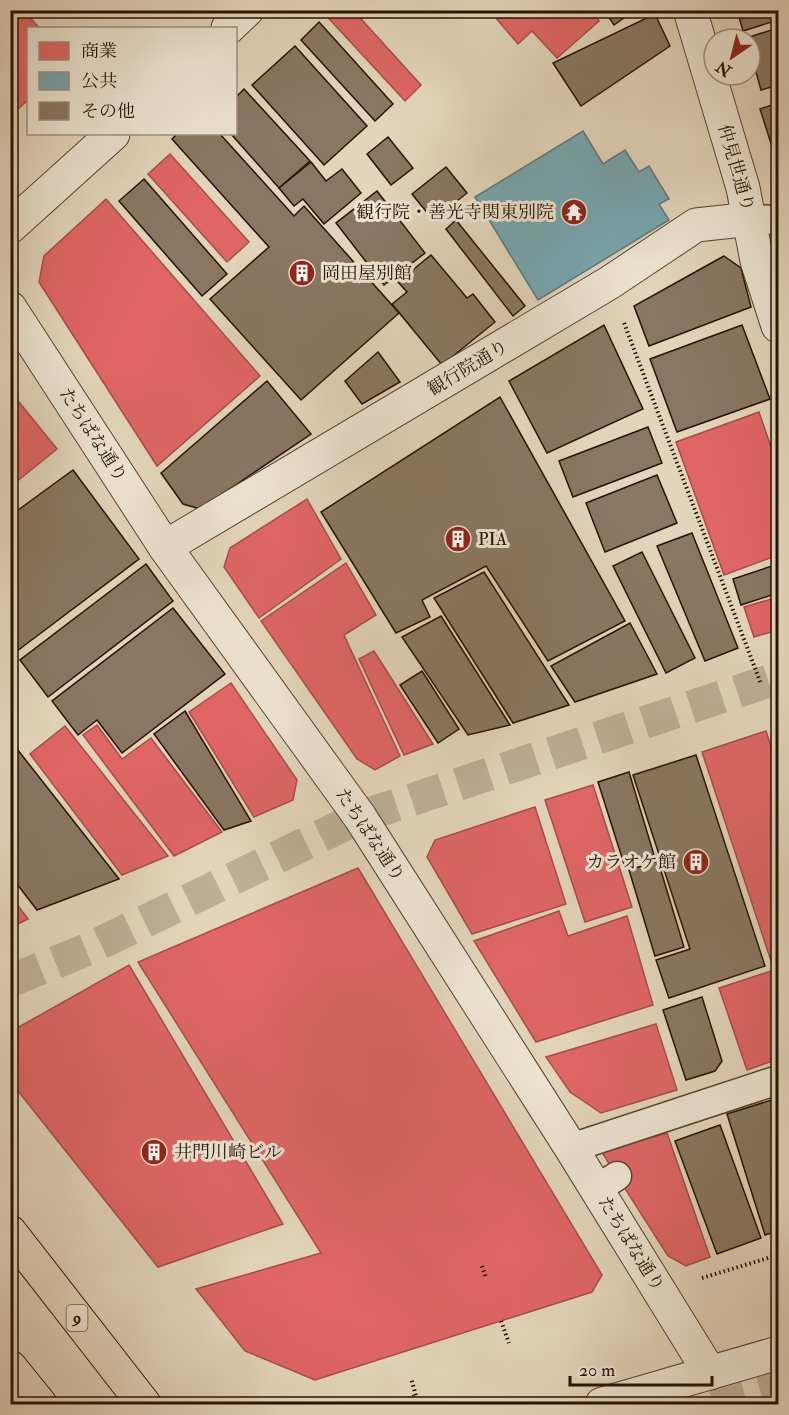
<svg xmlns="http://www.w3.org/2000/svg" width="789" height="1415" viewBox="0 0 789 1415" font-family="'IM FELL Double Pica','Noto Serif JP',serif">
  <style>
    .shops { fill: #e06666; stroke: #a84c48; stroke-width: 1.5 }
    .public { fill: #76a5af; stroke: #5e797b; stroke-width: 1.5 }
    .building { fill: #897763; stroke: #271102; stroke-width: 1.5 }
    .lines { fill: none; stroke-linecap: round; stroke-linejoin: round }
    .pedestrian-tunnel { stroke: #bdae97; stroke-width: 33; stroke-dasharray: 33 16; stroke-linecap: butt }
    .service-casing { stroke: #564230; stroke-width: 31 }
    .minor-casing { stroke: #564230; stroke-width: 35 }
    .tertiary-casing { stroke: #564230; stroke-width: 35 }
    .primary-casing { stroke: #271102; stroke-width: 35 }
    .path { stroke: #271102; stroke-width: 4; stroke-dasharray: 1.5 3; stroke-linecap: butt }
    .service { stroke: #ede4d3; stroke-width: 28 }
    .minor { stroke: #ede4d3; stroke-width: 33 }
    .tertiary { stroke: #ede4d3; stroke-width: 33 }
    .primary { stroke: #e3d5bc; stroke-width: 33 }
    .labels { text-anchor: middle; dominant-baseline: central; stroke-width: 6; stroke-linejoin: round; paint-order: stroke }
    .shield { fill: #ede4d3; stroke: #625041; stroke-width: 1.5 }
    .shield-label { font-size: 16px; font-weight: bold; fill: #271102 }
    .street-label { font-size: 18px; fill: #271102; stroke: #ede4d3 }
    .poi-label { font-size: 18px; fill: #271102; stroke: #ede4d3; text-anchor: start }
  </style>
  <rect width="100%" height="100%" fill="#e3d5bc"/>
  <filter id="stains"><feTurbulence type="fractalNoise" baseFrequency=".00333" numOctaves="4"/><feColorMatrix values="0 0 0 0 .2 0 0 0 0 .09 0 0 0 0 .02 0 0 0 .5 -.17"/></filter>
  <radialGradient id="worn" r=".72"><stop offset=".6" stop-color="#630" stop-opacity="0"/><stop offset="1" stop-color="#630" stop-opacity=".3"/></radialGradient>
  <g class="shops">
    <polygon points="10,10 24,10 39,28 28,28 28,100 10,116"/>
    <polygon points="324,10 353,10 421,85 405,101 323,12"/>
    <polygon points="489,10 593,10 599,21 557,58 532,31 518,44"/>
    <polygon points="170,154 249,242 227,262 148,174"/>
    <polygon points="106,199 260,376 157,466 39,282 44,256"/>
    <polygon points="10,391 57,449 10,487"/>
    <polygon points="759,412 778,467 778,555 724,575 676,442"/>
    <polygon points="307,499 341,559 259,618 224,567 230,548"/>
    <polygon points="346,563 376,615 344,635 400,756 375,770 357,759 261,621"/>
    <polygon points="778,597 778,630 754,637 744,607"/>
    <polygon points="374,651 433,744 404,755 359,659"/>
    <polygon points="231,683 297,780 293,800 254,817 189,712"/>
    <polygon points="97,725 122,759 151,738 222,832 174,856 83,735"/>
    <polygon points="65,726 168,856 122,875 30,754"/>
    <polygon points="766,731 778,768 778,1059 747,1070 719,988 774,970 702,752"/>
    <polygon points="593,785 632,907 585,922 545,800"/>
    <polygon points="535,807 566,904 472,934 427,857 435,840"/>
    <polygon points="358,868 602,1275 592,1292 315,1380 245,1351 196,1289 321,1253 138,962"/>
    <polygon points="10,895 28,919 10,928"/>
    <polygon points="559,911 568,936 627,916 653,1005 536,1042 474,941"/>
    <polygon points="129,965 283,1224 158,1267 10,1081 10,1032"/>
    <polygon points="656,1024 677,1090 601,1113 570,1092 546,1057"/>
    <polygon points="667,1133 710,1257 686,1266 668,1256 601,1151"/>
  </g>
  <polygon class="public" points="583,131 603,164 625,150 639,172 649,166 669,199 659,204 669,220 538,300 475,197"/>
  <g class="building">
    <polygon points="604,10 635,10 614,25"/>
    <polygon points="737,10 778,10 778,20 743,31"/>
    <polygon points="655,14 670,46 581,106 553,63"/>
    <polygon points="319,22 393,104 375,121 301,40"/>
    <polygon points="778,28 778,85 761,90 750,51 750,39 746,38"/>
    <polygon points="295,46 367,126 324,165 252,85"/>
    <polygon points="244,89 310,161 279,188 231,134 236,134 236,97"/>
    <polygon points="778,103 778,149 773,150 760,109"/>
    <polygon points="177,134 220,134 294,216 304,206 399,313 301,400 210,299 269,247 172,139"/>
    <polygon points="388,137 413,168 391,185 367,154"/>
    <polygon points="778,155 778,172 774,157"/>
    <polygon points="311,162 326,181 342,169 361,193 324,224 303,199 294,206 279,188"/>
    <polygon points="446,167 467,193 433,220 412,194"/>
    <polygon points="144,179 227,274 202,296 119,201"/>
    <polygon points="377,191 425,253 384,285 336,223"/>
    <polygon points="456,220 525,306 513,316 446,229"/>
    <polygon points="431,255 467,298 473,294 495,322 442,365 392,304 407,292 398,282"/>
    <polygon points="724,256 741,268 751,307 649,346 634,306"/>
    <polygon points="604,325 643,409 547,453 509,381"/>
    <polygon points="742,325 770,399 677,432 650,359"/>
    <polygon points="378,352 400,382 362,404 345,381"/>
    <polygon points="267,381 311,434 200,509 183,504 161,473"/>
    <polygon points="500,397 625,621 548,661 486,566 422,600 430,617 396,633 321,512"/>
    <polygon points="648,427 662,463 573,497 559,461"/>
    <polygon points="73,470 139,559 17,651 10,642 10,516"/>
    <polygon points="657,475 677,523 605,552 586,503"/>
    <polygon points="692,533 738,648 705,661 657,546"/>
    <polygon points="642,552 695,658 666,673 613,566"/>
    <polygon points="146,564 173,601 48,697 20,660"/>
    <polygon points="778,564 778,593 741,605 733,579"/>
    <polygon points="484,572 569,705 513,723 434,598"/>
    <polygon points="173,608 225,674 122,753 97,720 78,735 52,701"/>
    <polygon points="441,616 510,725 468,735 402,637"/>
    <polygon points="630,623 657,674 575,702 551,666"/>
    <polygon points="422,671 459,729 438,743 400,685"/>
    <polygon points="185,711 251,821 224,830 154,734"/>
    <polygon points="10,740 119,879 37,910 10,875"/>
    <polygon points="696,755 765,966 669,998 656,960 690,949 633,775"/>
    <polygon points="629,772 654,855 624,864 598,782"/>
    <polygon points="658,861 684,947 655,956 629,870"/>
    <polygon points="702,997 722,1061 715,1071 686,1080 663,1010"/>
    <polygon points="778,1098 778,1231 765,1235 727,1114"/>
    <polygon points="720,1125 761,1238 717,1254 675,1141"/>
  </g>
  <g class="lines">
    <g class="pedestrian-tunnel">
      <polyline points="10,981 86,950 360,817 778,678"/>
      <polyline points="713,1404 778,1386"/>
    </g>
    <defs>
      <g id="service">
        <polyline points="751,219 778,220"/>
        <polyline points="571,1148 778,1080"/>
        <polyline points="597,1189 617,1176"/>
      </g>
      <g id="minor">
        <polyline points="690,10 743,188 757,261 778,326"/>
        <polyline points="10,308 165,547 360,817 571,1148 710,1373"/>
        <polyline points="165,547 609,283 696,225 751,219"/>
      </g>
      <g id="tertiary">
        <polyline points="228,28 247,10"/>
        <polyline points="10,227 113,134"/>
        <polyline points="602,1404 778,1353"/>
      </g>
      <g id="primary">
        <polyline points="10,1232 144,1404"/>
        <polyline points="10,1367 40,1404"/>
      </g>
    </defs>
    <use href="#service" class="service-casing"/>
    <use href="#minor" class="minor-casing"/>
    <use href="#tertiary" class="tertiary-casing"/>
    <use href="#primary" class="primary-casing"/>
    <g class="path">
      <polyline points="624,323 761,684"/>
      <polyline points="482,1266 486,1278"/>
      <polyline points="702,1278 778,1255"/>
      <polyline points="501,1321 509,1343"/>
      <polyline points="391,1404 416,1396 411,1378"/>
    </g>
    <use href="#service" class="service"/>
    <use href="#minor" class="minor"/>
    <use href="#tertiary" class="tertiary"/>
    <use href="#primary" class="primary"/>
  </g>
  <defs>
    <symbol id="temple-disc" viewBox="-11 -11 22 22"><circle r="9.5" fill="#8f2418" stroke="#ede4d3"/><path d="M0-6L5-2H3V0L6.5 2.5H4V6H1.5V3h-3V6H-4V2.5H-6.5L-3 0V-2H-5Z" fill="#fff"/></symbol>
    <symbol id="building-disc" viewBox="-11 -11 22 22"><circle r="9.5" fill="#8f2418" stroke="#ede4d3"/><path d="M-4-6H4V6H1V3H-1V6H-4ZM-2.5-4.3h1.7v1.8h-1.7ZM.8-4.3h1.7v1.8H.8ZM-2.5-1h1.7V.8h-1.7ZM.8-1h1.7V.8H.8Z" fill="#fff"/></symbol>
  </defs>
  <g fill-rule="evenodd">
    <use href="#temple-disc" x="559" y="197" width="30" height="30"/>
    <use href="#building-disc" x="287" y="258" width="30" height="30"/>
    <use href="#building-disc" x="443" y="524" width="30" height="30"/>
    <use href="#building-disc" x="681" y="847" width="30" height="30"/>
    <use href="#building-disc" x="139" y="1137" width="30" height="30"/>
  </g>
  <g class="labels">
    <rect class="shield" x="66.5" y="1305" width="21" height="26" rx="4.5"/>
    <g class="shield-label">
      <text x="77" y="1318">9</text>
    </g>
    <g class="street-label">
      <text transform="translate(736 168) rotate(74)">仲見世通り</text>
      <text transform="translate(468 368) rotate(-31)">観行院通り</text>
      <text transform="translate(93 435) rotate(57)">たちばな通り</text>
      <text transform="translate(370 835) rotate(56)">たちばな通り</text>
      <text transform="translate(631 1244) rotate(58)">たちばな通り</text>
    </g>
    <g class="poi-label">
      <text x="554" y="212" text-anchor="end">観行院・善光寺関東別院</text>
      <text x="322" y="273">岡田屋別館</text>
      <text x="478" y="539">PIA</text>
      <text x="676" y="862" text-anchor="end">カラオケ館</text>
      <text x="174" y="1152">井門川崎ビル</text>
    </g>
  </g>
  <rect width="789" height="1415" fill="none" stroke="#e3d5bc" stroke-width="36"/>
  <rect x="12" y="12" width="765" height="1391" fill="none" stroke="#271102" stroke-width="3"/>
  <rect x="18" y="18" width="753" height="1379" fill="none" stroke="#271102" stroke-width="1.5"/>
  <rect x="27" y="27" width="210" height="108" fill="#ede4d3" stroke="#9e907f" stroke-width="1.5"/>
  <rect x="39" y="42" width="30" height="18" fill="#e06666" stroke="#9e907f" stroke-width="1.5"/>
  <text x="81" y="57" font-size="18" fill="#271102">商業</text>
  <rect x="39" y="72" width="30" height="18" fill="#76a5af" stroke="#9e907f" stroke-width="1.5"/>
  <text x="81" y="87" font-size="18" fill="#271102">公共</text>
  <rect x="39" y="102" width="30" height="18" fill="#897763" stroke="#9e907f" stroke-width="1.5"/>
  <text x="81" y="117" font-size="18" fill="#271102">その他</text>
  <g transform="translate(732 57) rotate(215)"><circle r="28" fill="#ede4d3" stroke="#9e907f" stroke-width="1.5"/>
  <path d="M0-4.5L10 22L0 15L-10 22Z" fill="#8f2418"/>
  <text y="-9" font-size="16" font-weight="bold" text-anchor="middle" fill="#271102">N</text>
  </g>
  <path d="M570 1376v9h142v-9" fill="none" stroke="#271102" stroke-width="3"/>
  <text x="579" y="1376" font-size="18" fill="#271102" stroke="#ede4d3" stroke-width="4.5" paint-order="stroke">20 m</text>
  <rect width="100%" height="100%" filter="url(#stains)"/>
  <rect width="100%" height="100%" fill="url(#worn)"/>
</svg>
